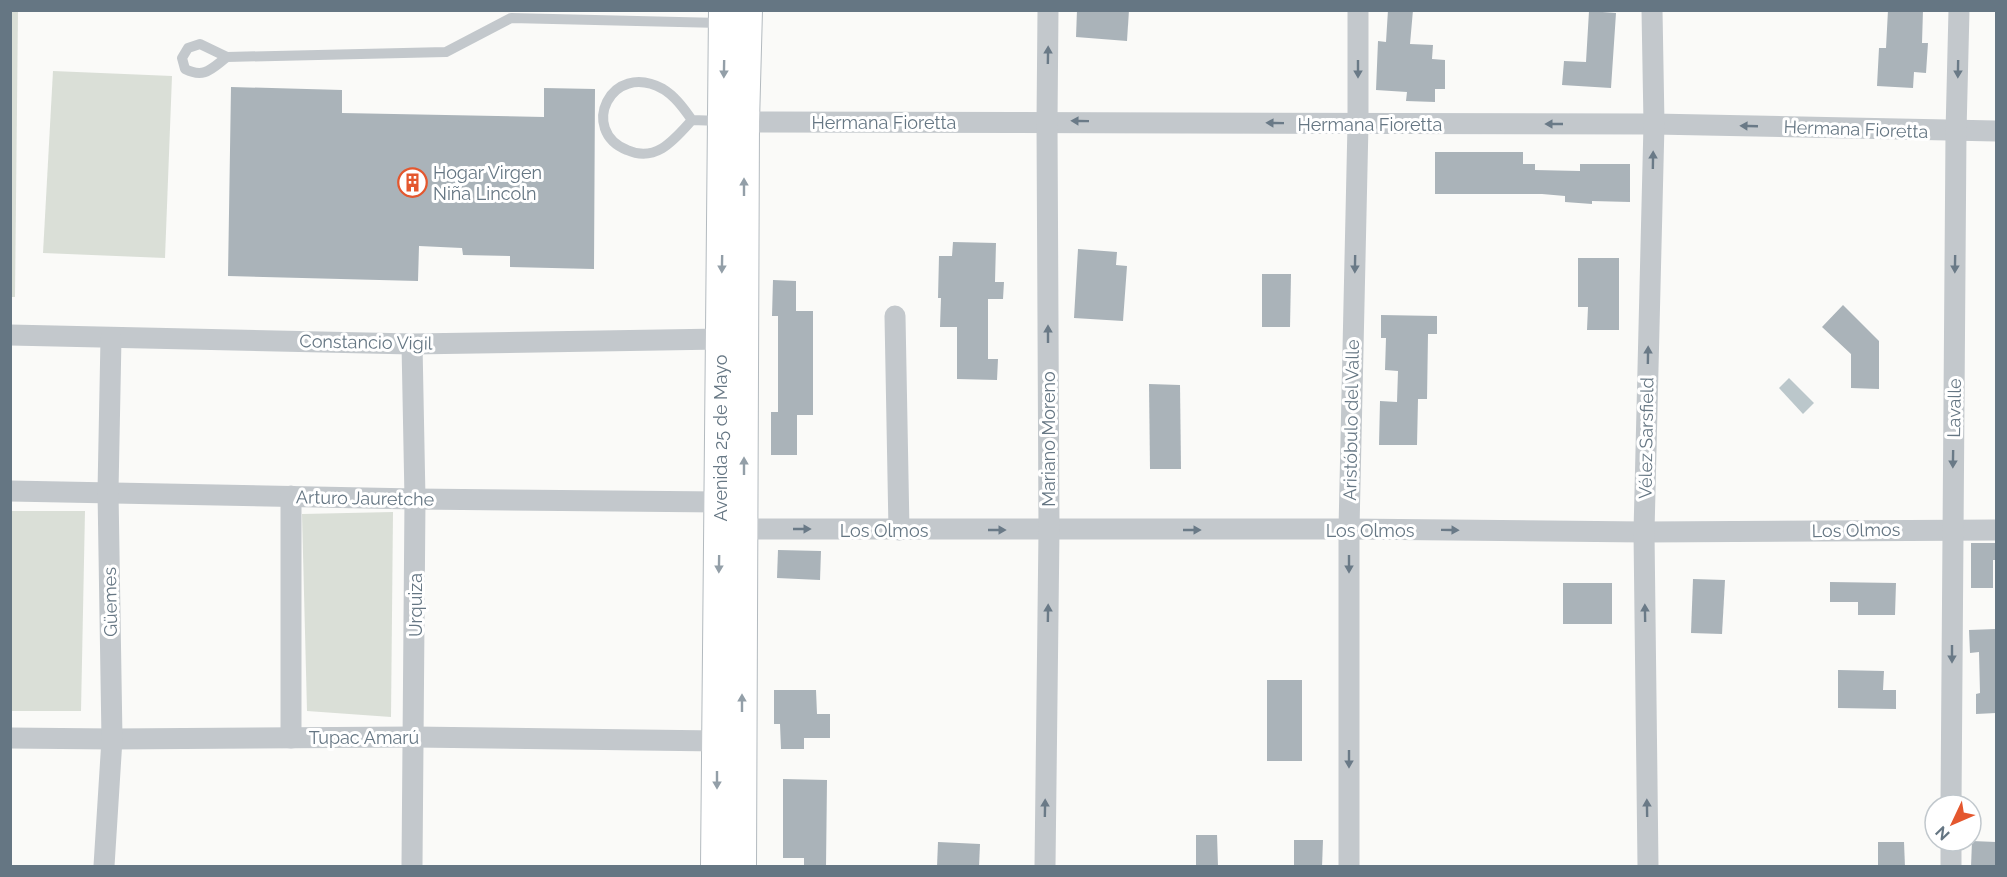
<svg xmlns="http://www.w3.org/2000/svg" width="2007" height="877" viewBox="0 0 2007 877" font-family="Raleway,sans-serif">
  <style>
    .green { fill: #dadfd7 }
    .water { fill: #bbc7cb }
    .building { fill: #aab3b9 }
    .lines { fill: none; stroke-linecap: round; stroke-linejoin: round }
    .secondary-casing { stroke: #b3babf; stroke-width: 32 }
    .lane { stroke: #c3c8cc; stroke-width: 10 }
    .street { stroke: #c3c8cc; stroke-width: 21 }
    .secondary { stroke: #fff; stroke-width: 30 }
    .oneway { fill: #6a7a87 }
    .oneway2 { fill: #939fa8 }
    .labels { text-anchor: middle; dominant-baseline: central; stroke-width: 6; stroke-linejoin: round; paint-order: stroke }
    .street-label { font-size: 18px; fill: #657683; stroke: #fff }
    .poi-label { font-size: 18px; fill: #657683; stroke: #fff; text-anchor: start }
  </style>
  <rect width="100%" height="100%" fill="#fafaf8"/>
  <g class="green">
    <polygon points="18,11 15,297 11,297 10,11"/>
    <polygon points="53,71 172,76 165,258 43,253"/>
    <polygon points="11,511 85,511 81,711 11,711"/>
    <polygon points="393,512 391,717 307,711 302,514"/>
  </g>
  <polygon class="water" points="1789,378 1814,403 1803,414 1779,388"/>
  <g class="building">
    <polygon points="1077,10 1129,10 1127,41 1076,37"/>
    <polygon points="1388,10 1413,10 1410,44 1433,45 1432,59 1445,60 1445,89 1435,89 1435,102 1406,101 1407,92 1376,90 1378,41 1386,42"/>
    <polygon points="1888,10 1923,10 1922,43 1928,43 1926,73 1914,72 1913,88 1877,86 1879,48 1886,48"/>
    <polygon points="1589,11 1616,13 1611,88 1562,85 1564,61 1586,62"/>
    <polygon points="231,87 342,90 342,113 544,117 544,88 595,89 594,269 510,267 510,256 463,255 462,248 419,246 418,281 228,276"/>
    <polygon points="1435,152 1523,152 1523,164 1535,164 1535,170 1580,171 1580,164 1630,164 1630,202 1592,201 1592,204 1565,202 1565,196 1542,194 1435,194"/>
    <polygon points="953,242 996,243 995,282 1004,282 1003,299 988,299 988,359 998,359 997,380 957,379 957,327 940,327 941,298 938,298 939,256 952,256"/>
    <polygon points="1078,249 1117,252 1116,265 1127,266 1123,321 1074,318"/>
    <polygon points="1578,258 1619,258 1619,330 1587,330 1588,307 1578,307"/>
    <polygon points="1262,274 1291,274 1290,327 1262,327"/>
    <polygon points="773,280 796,281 796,311 813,311 813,415 797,415 797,455 771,455 771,412 778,412 778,316 772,316"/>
    <polygon points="1843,305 1879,341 1879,389 1851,388 1851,354 1822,327"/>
    <polygon points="1381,315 1437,316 1437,334 1428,334 1427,399 1418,399 1417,445 1379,445 1380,401 1397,402 1398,371 1385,370 1386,338 1381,338"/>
    <polygon points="1149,384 1180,385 1181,469 1150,469"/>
    <polygon points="1971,543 1996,543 1996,560 1993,560 1993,588 1971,588"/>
    <polygon points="778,550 821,551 820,580 777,578"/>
    <polygon points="1693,579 1725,580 1722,634 1691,633"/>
    <polygon points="1830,582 1896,583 1895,615 1858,615 1858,602 1830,602"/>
    <rect x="1563" y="583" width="49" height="41"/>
    <polygon points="1996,629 1996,713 1976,714 1976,694 1980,693 1979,652 1970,653 1969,630"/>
    <polygon points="1838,670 1884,671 1883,690 1896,690 1896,709 1838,708"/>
    <rect x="1267" y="680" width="35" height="81"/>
    <polygon points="774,690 816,690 817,714 830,714 830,738 804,738 804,749 781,749 780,724 774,724"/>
    <polygon points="783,779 827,780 826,867 804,867 804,858 783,858"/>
    <polygon points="1196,835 1217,835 1218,867 1196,867"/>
    <polygon points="1294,840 1323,840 1322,867 1294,867"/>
    <polygon points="1972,841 1996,842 1996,867 1971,867"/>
    <polygon points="938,842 980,844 979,867 937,867"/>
    <polygon points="1878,842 1904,842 1905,867 1878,867"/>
  </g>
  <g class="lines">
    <defs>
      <g id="secondary">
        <polyline points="716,866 724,10"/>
        <polyline points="741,866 744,122 747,10"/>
      </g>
    </defs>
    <use href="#secondary" class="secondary-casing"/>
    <g class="lane">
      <path d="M227,57c-15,11 -22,22 -42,12l-3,-11 6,-10 12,-4 27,13 219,-5 65,-34 210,5"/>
      <path d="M692,120c-8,-11 -17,-24 -29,-31 -53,-29 -84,42 -36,61 29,13 47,-10 65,-30l28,1"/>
    </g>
    <g class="street">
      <polyline points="744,122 1654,124 1996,131"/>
      <polyline points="895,316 899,530"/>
      <polyline points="10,335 412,344 721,339"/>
      <polyline points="10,491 415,499 720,502"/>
      <polyline points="744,529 1349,529 1644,532 1996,530"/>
      <polyline points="10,738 112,739 414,737 718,741"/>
      <polyline points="291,738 291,496"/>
      <polyline points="1951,805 1956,132 1959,10"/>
      <polyline points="104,866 112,739 108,491 111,338"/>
      <polyline points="412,866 415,499 412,344"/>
      <polyline points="1045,866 1049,530 1047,121 1048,10"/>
      <polyline points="1349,866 1349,529 1358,124 1358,10"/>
      <polyline points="1648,866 1644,532 1654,124 1652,10"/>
      <polyline points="1951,866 1951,841"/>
    </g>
    <use href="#secondary" class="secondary"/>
  </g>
  <defs><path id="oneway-solid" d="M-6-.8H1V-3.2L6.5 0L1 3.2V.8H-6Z" transform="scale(1.5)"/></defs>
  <g class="oneway">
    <use href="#oneway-solid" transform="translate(1048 55) rotate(-89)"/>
    <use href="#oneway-solid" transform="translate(1358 69) rotate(90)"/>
    <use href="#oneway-solid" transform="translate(1958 69) rotate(91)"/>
    <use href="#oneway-solid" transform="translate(1080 121) rotate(-179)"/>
    <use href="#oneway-solid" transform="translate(1275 123) rotate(-179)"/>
    <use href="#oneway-solid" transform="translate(1554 124) rotate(180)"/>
    <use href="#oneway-solid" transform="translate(1749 126) rotate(-178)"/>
    <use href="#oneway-solid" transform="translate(1653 160) rotate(-89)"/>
    <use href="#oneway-solid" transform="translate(1355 264) rotate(91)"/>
    <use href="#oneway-solid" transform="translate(1955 264) rotate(91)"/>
    <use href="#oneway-solid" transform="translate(1048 334) rotate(-90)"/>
    <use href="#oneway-solid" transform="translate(1648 355) rotate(-89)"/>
    <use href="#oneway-solid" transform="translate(1953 459) rotate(91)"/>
    <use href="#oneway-solid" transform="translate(802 529)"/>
    <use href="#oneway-solid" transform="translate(997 530)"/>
    <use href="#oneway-solid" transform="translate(1192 530)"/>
    <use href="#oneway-solid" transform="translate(1450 530) rotate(1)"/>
    <use href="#oneway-solid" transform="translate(1349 564) rotate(90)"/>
    <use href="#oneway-solid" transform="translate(1048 613) rotate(-89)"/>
    <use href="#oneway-solid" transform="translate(1645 613) rotate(-91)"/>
    <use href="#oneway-solid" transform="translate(1952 654) rotate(90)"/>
    <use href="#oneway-solid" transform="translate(1349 759) rotate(90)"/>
    <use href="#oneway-solid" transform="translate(1045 808) rotate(-89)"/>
    <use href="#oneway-solid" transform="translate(1647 808) rotate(-91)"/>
  </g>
  <g class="oneway2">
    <use href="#oneway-solid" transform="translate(724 69) rotate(91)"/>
    <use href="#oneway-solid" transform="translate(744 187) rotate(-90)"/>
    <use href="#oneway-solid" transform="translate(722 264) rotate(91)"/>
    <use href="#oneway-solid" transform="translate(744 466) rotate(-90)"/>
    <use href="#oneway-solid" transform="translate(719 564) rotate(91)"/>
    <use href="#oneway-solid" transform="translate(742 703) rotate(-90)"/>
    <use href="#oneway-solid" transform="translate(717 780) rotate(90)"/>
  </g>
  <defs>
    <symbol id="building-ring" viewBox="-11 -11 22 22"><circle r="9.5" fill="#fff" stroke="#e4572e" stroke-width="1.5"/><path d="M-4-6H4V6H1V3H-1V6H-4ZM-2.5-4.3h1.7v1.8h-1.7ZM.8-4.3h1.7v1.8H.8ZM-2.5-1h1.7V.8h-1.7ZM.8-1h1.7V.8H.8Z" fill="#e4572e"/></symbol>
  </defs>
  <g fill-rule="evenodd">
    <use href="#building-ring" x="396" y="166" width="33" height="33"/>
  </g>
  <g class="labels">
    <g class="street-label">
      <text x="884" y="122">Hermana Fioretta</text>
      <text x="1370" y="124">Hermana Fioretta</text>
      <text transform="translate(1856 129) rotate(2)">Hermana Fioretta</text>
      <text transform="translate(366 342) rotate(1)">Constancio Vigil</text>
      <text transform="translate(1954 408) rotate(-89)">Lavalle</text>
      <text transform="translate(1351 420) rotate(-89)">Aristóbulo del Valle</text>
      <text transform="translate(720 438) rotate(-90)">Avenida 25 de Mayo</text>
      <text transform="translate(1646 438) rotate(-89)">Vélez Sarsfield</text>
      <text transform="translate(1048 439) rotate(-90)">Mariano Moreno</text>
      <text transform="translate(365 498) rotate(1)">Arturo Jauretche</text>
      <text x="884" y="530">Los Olmos</text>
      <text x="1370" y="530">Los Olmos</text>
      <text transform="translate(1856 530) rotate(-1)">Los Olmos</text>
      <text transform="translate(110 602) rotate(-91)">Güemes</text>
      <text transform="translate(415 605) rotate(-90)">Urquiza</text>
      <text x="364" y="737">Tupac Amarú</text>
    </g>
    <g class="poi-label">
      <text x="433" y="172">Hogar Virgen<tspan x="433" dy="21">Niña Lincoln</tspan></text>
    </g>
  </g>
  <rect width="2007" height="877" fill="none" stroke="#657683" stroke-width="24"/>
  <g transform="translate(1953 823) rotate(226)"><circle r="28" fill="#ffffff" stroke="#c1c8cd" stroke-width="1.5"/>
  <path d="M0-4.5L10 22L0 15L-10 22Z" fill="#e4572e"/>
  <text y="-9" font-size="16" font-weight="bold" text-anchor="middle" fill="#657683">N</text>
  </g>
</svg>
